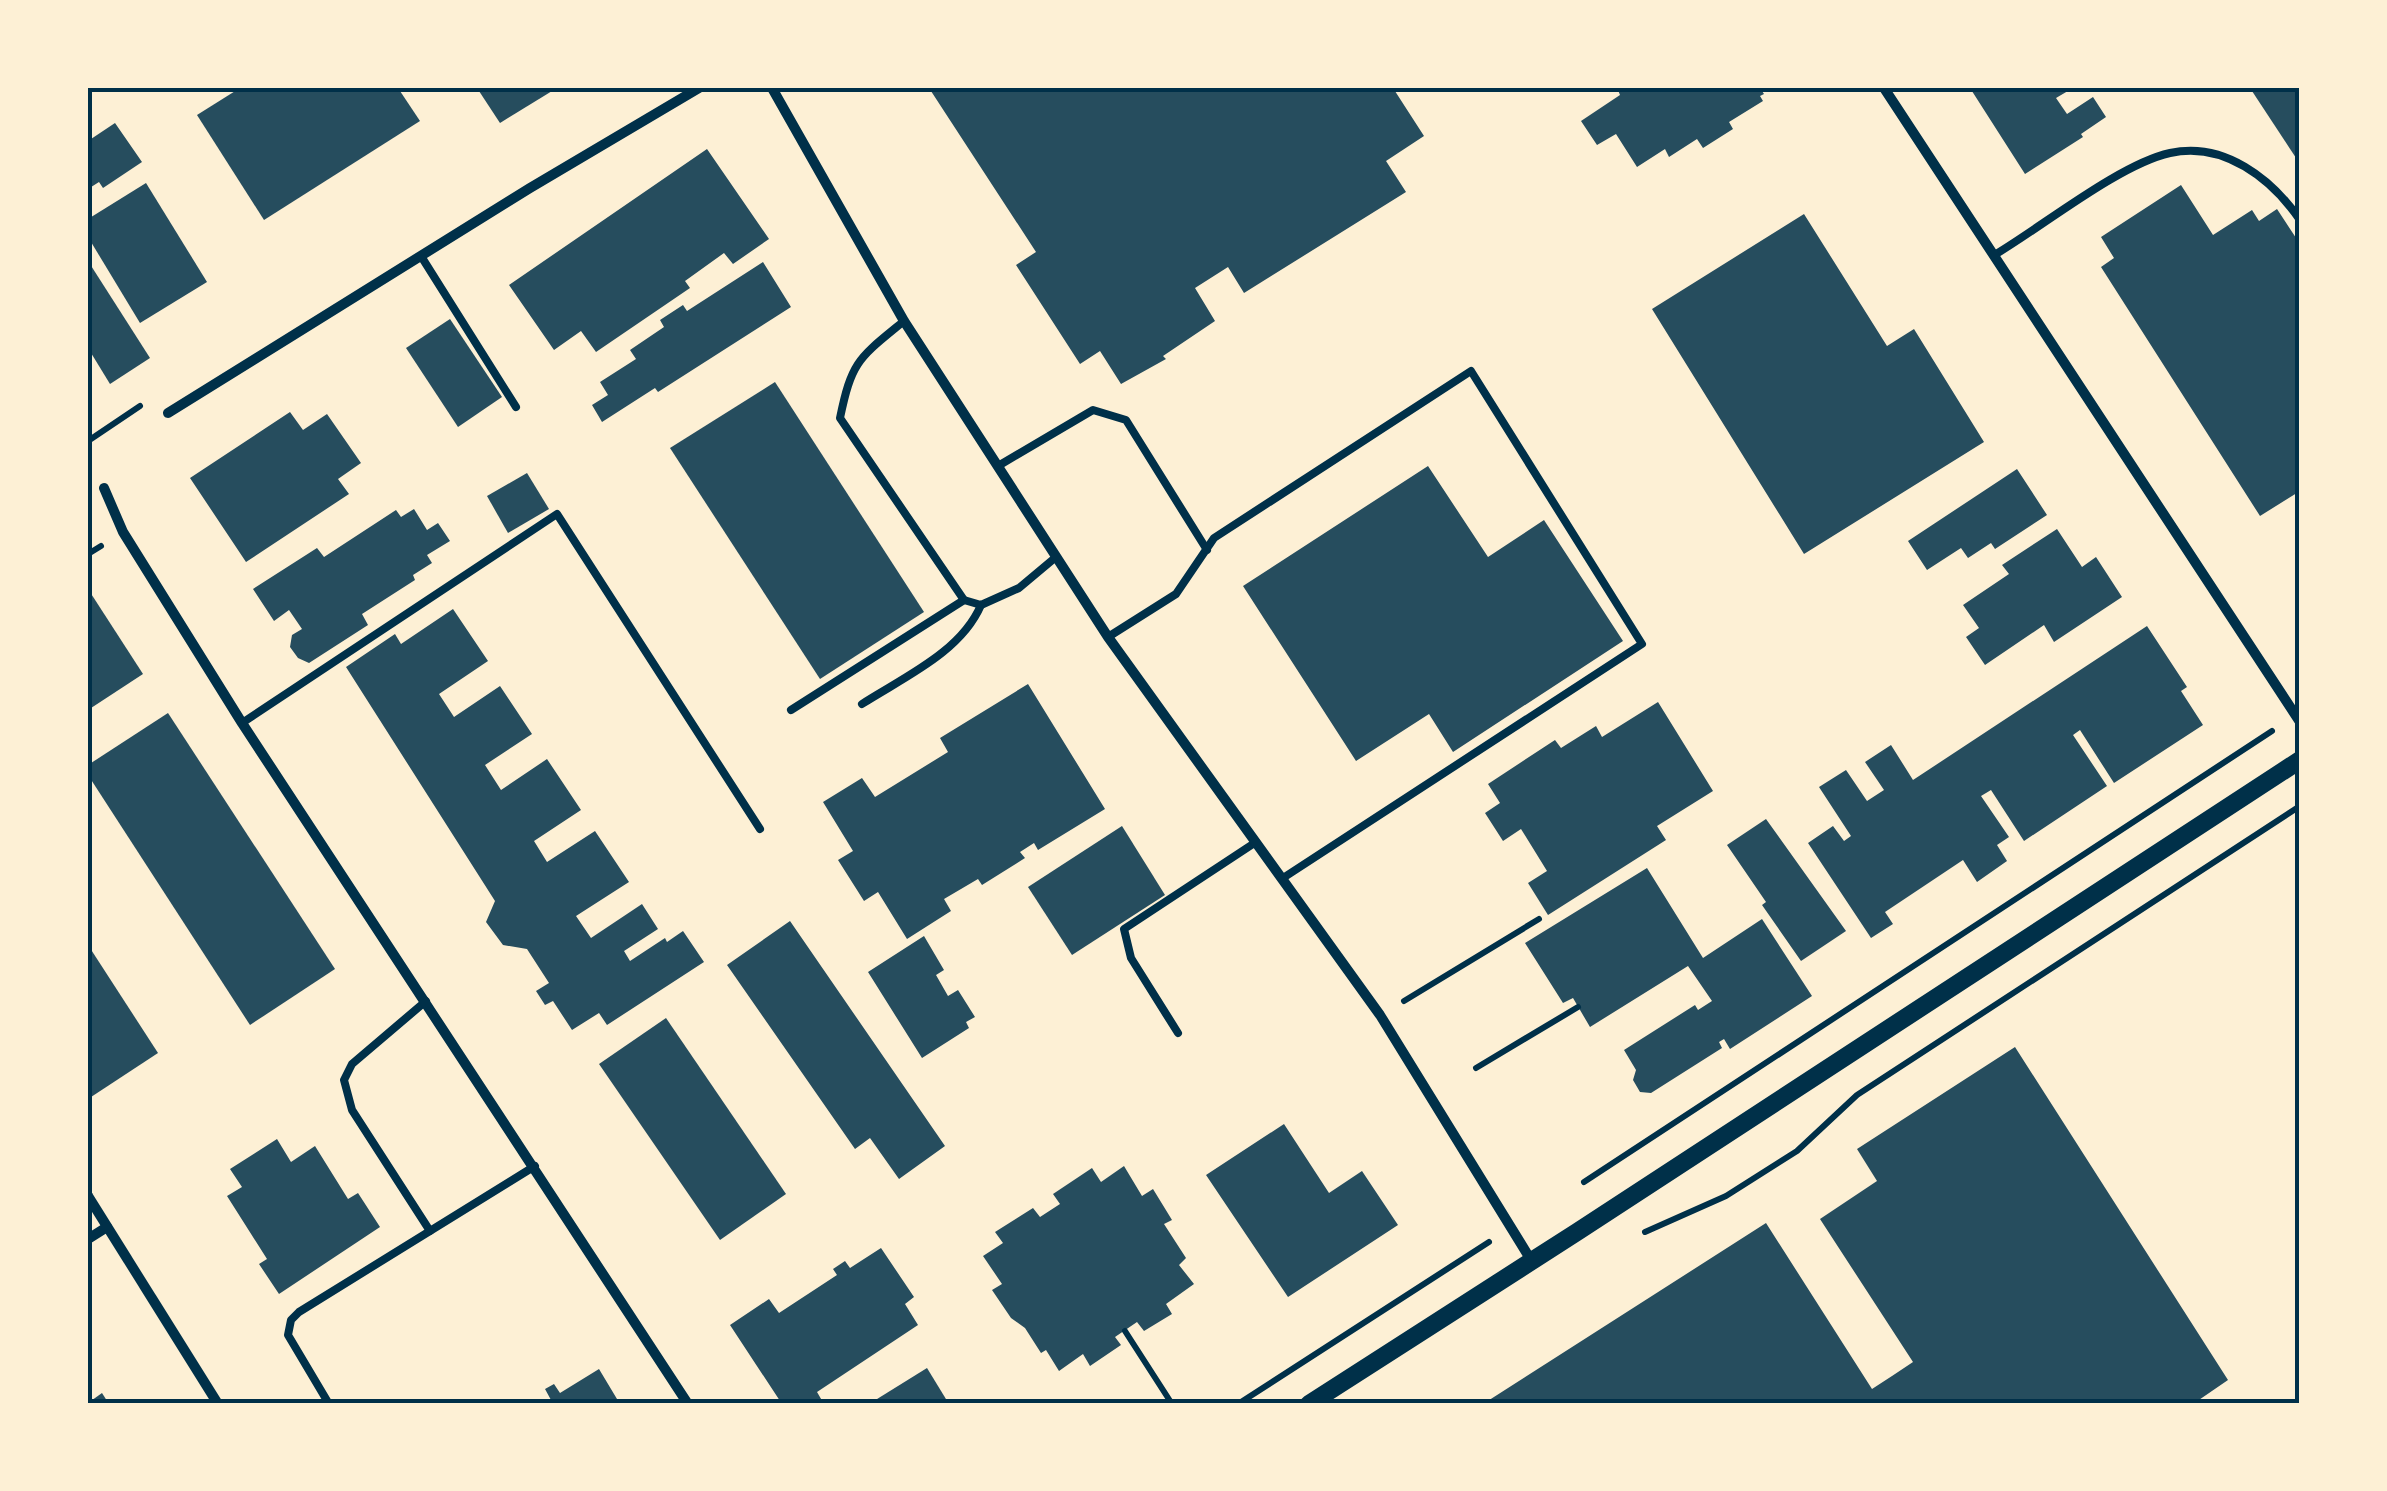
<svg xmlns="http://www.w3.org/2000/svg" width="2387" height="1491" viewBox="0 0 2387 1491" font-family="Barlow,sans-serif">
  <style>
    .building { fill: #264d5e }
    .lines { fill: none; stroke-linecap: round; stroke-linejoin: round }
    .path { stroke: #003049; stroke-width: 6 }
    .service { stroke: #003049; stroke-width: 8 }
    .minor { stroke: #003049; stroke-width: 10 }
    .tertiary { stroke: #003049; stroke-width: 18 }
    .neatline { fill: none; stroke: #003049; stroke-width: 4 }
  </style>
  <rect width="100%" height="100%" fill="#fdf0d5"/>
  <g class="building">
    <polygon points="240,88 398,88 420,121 264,220 197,115"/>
    <polygon points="477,88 557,88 500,123"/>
    <polygon points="929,88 1393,88 1424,136 1386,161 1406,192 1244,293 1228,267 1195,288 1215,321 1163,356 1166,359 1121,384 1100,351 1080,364 1016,265 1036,252"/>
    <polygon points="1622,88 1760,88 1764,94 1760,96 1763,101 1729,122 1733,129 1703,148 1697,139 1669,157 1665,149 1637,167 1616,134 1597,145 1581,121 1620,95 1618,90"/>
    <polygon points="1970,88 2073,88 2056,98 2067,114 2093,97 2106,117 2081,134 2083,137 2025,174"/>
    <polygon points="2250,88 2300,88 2300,164"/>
    <polygon points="115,123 142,162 103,188 99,182 88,189 88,141"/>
    <polygon points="707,149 769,239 733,264 724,253 685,281 690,288 596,352 581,331 554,350 509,285"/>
    <polygon points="146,183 207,282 140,323 88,237 88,219"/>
    <polygon points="2181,185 2213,235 2252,210 2259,221 2277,209 2300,244 2300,491 2260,516 2101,267 2114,258 2101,237"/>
    <polygon points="1804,214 1887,346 1914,329 1984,442 1804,554 1652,309"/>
    <polygon points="88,261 150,358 110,384 88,348"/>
    <polygon points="763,262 791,307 658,392 655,388 602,422 592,405 608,395 600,382 636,359 630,350 664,327 660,320 683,305 687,311"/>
    <polygon points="450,319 502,397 458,427 406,348"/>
    <polygon points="775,382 924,612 820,679 670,448"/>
    <polygon points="290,412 303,430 327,414 361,463 338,479 349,494 246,562 190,478"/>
    <polygon points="1428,466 1488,557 1544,520 1623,641 1453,752 1429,714 1356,761 1243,586"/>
    <polygon points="2017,469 2047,515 1995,549 1991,543 1968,558 1961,548 1927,570 1908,541"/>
    <polygon points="527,473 549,509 508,533 487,496"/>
    <polygon points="414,509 427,530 438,523 450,541 427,555 432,563 413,575 415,580 362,614 368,625 309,663 298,658 290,647 292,635 302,629 289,610 274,621 253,589 317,548 324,557 396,510 401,517"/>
    <polygon points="2057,529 2082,567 2096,557 2122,597 2054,642 2044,625 1985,665 1966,637 1979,628 1963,605 2009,574 2002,565"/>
    <polygon points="88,589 143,674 88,710"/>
    <polygon points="453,609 488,661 439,694 454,717 500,686 532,734 485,765 501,790 547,759 581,810 534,841 547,862 595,831 629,882 576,916 591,938 642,904 658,929 624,951 630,961 665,938 667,942 683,931 704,962 607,1025 599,1013 572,1030 553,1001 545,1005 536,991 549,983 527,949 503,945 486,922 495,901 346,667 395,634 401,644"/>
    <polygon points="2147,626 2187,687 2181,691 2203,725 2114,783 2080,730 2073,735 2107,786 2024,841 1991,790 1981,796 2009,837 1997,845 2007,861 1977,882 1963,860 1885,912 1893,924 1871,938 1808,843 1833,826 1844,841 1851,836 1819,787 1846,770 1867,801 1884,790 1865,762 1891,745 1913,780"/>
    <polygon points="1028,684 1105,809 1038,850 1034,843 1020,852 1025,858 982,885 978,879 944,899 951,911 907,939 878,892 864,901 838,860 853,851 823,802 862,778 875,797 948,752 940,738"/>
    <polygon points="1658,702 1713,791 1657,826 1666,840 1548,915 1528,883 1547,871 1521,829 1503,841 1485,813 1500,803 1488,784 1555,740 1561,748 1596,726 1602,737"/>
    <polygon points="168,713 335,969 250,1025 88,775 88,765"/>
    <polygon points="1766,819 1846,931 1801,961 1762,905 1766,902 1727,845"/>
    <polygon points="1122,826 1165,895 1072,955 1028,887"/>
    <polygon points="1647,868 1703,958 1762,919 1812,996 1730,1049 1724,1039 1719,1042 1722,1048 1651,1093 1640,1092 1633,1080 1636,1070 1624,1050 1695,1005 1698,1010 1712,1001 1688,966 1590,1027 1573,998 1563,1003 1525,943"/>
    <polygon points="790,921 945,1146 899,1179 870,1138 855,1149 727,965"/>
    <polygon points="924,936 944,970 936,975 948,996 958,990 975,1017 966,1022 969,1028 922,1058 868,972"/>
    <polygon points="88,945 158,1053 88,1099"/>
    <polygon points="666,1018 786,1194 720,1240 599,1064"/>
    <polygon points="2015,1047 2228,1380 2193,1404 1483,1404 1766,1223 1872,1389 1892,1376 1913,1362 1820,1219 1877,1181 1857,1149"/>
    <polygon points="1284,1124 1329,1193 1362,1171 1398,1225 1288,1297 1206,1175"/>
    <polygon points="277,1139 291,1162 315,1146 348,1199 358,1193 380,1227 279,1294 259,1264 267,1259 227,1196 242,1187 230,1169"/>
    <polygon points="1124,1166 1142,1196 1153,1189 1172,1220 1164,1224 1186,1258 1179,1265 1194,1284 1166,1304 1172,1314 1144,1331 1137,1322 1115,1337 1121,1345 1090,1366 1083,1354 1059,1371 1046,1350 1041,1353 1025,1328 1011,1318 992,1290 1002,1284 983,1256 1003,1243 995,1232 1033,1208 1040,1217 1060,1204 1053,1194 1092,1168 1101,1182"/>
    <polygon points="881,1248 914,1297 905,1304 918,1325 817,1392 824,1404 782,1404 730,1325 769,1299 779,1313 837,1275 833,1269 845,1261 850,1268"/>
    <polygon points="927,1368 949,1404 869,1404"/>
    <polygon points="599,1369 620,1404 545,1404 551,1400 545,1389 554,1384 560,1393"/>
    <polygon points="102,1393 109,1404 88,1404 88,1403"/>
  </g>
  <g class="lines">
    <g class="path">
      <polyline points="88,441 140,406"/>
      <polyline points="88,554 101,546"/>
      <polyline points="1404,1001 1539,919"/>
      <polyline points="1476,1068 1578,1007"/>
      <polyline points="1584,1182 2272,731"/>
      <polyline points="1645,1232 1726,1196 1797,1151 1857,1095 2300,806"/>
      <polyline points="1125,1331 1172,1404"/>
      <polyline points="1238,1404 1489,1242"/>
    </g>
    <g class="service">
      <path d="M1996,254c47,-28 124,-90 174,-101 54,-12 102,26 130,67"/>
      <polyline points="421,256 516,407"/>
      <path d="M904,321c-45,37 -52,39 -64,97l124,182 17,5 38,-17 37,-31"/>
      <polyline points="998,466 1093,410 1126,420 1207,550"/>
      <polyline points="1108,637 1176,594 1214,538 1471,371 1642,644 1283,878"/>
      <path d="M862,704c42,-27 99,-52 119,-99"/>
      <polyline points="791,710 964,600"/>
      <polyline points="242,723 557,514 760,829"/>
      <polyline points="426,1001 352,1064 344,1080 352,1110 430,1231"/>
      <polyline points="1178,1033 1131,958 1124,929 1256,842"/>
      <polyline points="329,1404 288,1335 291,1320 299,1312 535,1166"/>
    </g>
    <g class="minor">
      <polyline points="772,88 904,321 1108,637 1380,1015 1531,1260"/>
      <polyline points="1884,88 2300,722"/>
      <polyline points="168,413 530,188 699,88"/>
      <polyline points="104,488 123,532 242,723 688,1404"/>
      <polyline points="88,1196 218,1404"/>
      <polyline points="88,1239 107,1227"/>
    </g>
    <polyline class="tertiary" points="1309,1404 1577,1232 2300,760"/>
  </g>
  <rect width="2387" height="1491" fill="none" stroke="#fdf0d5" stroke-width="180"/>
  <rect x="90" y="90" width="2207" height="1311" class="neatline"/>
</svg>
